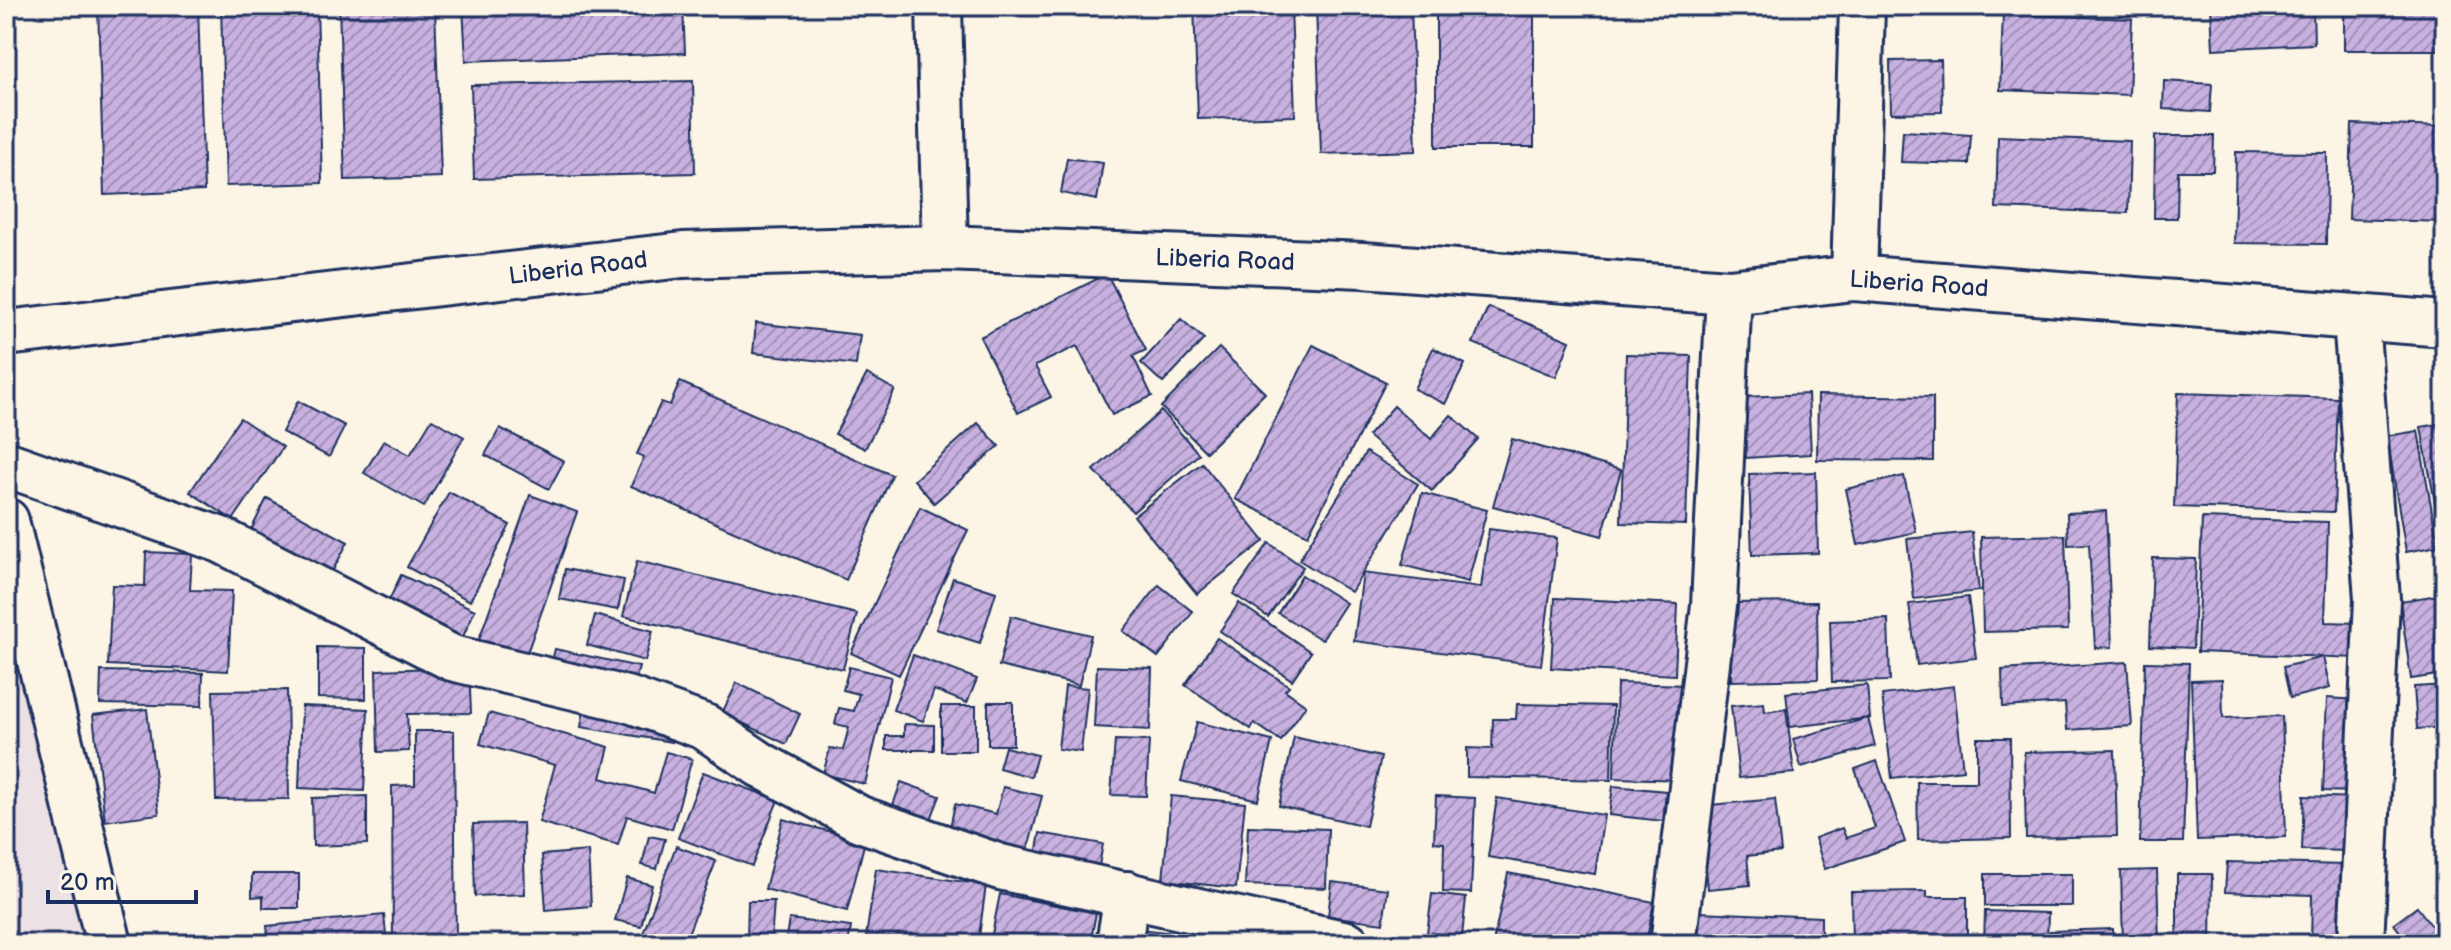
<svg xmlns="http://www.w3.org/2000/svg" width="2451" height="950" viewBox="0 0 2451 950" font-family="'Balsamiq Sans',sans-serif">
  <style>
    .built { fill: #ece1e4 }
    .building { fill: url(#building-hatch); stroke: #1b2f5e; stroke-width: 2 }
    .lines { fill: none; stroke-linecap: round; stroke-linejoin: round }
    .minor-casing { stroke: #1b2f5e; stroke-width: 50 }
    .minor { stroke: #fcf5e5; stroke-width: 44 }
    .labels { text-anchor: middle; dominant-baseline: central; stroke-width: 6; stroke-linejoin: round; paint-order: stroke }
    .street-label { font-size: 24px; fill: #1b2f5e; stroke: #fcf5e5 }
  </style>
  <defs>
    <pattern id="building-hatch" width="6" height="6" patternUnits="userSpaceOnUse" patternTransform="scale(2)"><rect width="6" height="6" fill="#c8b1e0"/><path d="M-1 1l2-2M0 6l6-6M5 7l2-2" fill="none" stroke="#a290b9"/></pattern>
  </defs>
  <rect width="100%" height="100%" fill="#fcf5e5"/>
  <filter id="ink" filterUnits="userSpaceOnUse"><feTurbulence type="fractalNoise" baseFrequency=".0125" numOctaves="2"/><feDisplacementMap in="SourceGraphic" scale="16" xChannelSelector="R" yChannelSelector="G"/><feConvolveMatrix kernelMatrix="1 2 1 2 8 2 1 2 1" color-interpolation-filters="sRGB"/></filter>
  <g filter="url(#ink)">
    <polygon class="built" points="6,611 91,944 6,944"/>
    <g class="building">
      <polygon points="98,6 198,6 204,191 104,195"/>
      <polygon points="221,6 317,6 322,183 226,186"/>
      <polygon points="339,6 435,6 441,177 345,180"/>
      <polygon points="463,6 683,6 685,53 466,61"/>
      <polygon points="1194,6 1291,6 1295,116 1198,119"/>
      <polygon points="1316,6 1411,6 1416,151 1321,154"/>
      <rect x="1436" y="6" width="98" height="141"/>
      <polygon points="2211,6 2313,6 2314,44 2213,49"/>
      <rect x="2344" y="6" width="101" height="44"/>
      <polygon points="2003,14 2132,19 2129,95 2000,90"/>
      <polygon points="1941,60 1942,112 1891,113 1890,61"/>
      <polygon points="693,81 695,173 474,179 471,85"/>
      <polygon points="2164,81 2212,84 2210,112 2163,109"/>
      <polygon points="2352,124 2445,127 2445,222 2349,219"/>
      <polygon points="1903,131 1971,135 1969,164 1901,162"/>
      <polygon points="1998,136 2130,141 2128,213 1996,208"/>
      <polygon points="2155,136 2214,136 2213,171 2178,171 2177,218 2154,218"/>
      <polygon points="2236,152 2327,153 2326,244 2234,243"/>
      <polygon points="1067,158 1103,163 1097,200 1061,193"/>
      <polygon points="1107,274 1146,350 1133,356 1152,396 1112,415 1077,346 1035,366 1051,397 1018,413 980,337"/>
      <polygon points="1488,307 1570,341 1556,377 1473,343"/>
      <polygon points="1181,319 1204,339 1163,383 1141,363"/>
      <polygon points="756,323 860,335 856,365 753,353"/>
      <polygon points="1313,345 1386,382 1308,535 1235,499"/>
      <polygon points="1219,348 1265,393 1206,452 1161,407"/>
      <polygon points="1433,348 1465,364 1445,404 1414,389"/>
      <polygon points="1626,354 1691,356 1686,525 1621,523"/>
      <polygon points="867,374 895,390 865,449 835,434"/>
      <polygon points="680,382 892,475 846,580 631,486 644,457 637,454 661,402 670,405"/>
      <polygon points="2178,393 2338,398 2334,512 2174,507"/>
      <polygon points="1808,394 1811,454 1746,458 1743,397"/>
      <polygon points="1818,395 1933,397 1933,461 1817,460"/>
      <polygon points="298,401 345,426 329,457 282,432"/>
      <polygon points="1394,406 1431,439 1451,415 1478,439 1432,491 1368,436"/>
      <polygon points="1161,411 1199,454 1133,512 1094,470"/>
      <polygon points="240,418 283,447 233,520 190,492"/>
      <polygon points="432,419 464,437 424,507 364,473 384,440 410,455"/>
      <polygon points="978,423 999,446 934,503 914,480"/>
      <polygon points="2445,423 2445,529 2440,530 2421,427"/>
      <polygon points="500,428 564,461 549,489 485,455"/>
      <polygon points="2418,431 2438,546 2406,552 2387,436"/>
      <polygon points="1512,439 1621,470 1602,536 1493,506"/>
      <polygon points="1366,452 1418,484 1351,592 1299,560"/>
      <polygon points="1202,463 1264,541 1197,594 1134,516"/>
      <polygon points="1816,472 1818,553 1752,555 1749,474"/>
      <polygon points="1904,476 1916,532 1858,545 1846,489"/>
      <polygon points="449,492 510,525 470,601 407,567"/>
      <polygon points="1422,493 1487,510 1468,582 1402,565"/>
      <polygon points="530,495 577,512 523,664 476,648"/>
      <polygon points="267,498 348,542 330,576 250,532"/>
      <polygon points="920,507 968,530 899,675 851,653"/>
      <polygon points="2106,511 2112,647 2095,648 2089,544 2068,545 2067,513"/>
      <polygon points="2202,518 2328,522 2325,622 2359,623 2358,658 2197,652"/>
      <polygon points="1489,529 1557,538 1541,665 1354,641 1363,573 1481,588"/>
      <polygon points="1972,532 1979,591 1914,599 1907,539"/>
      <polygon points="2065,535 2068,630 1983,632 1981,537"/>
      <polygon points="1269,543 1303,567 1268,617 1233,594"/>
      <polygon points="146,552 192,554 190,590 232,591 228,671 108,665 112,585 145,586"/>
      <polygon points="2153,558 2196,559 2193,648 2150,646"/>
      <polygon points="637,561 857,614 843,669 623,616"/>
      <polygon points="565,569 624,580 618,610 559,599"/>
      <polygon points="401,575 475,610 461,641 386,607"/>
      <polygon points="1302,575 1346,603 1322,640 1278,613"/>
      <polygon points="953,578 996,592 980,643 936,629"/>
      <polygon points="1159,585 1193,612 1158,657 1123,631"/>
      <polygon points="2445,594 2445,674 2411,679 2400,601"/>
      <polygon points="1968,597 1976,658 1917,665 1909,604"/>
      <polygon points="1555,598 1678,604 1675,675 1551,668"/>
      <polygon points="1817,602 1818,679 1731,681 1730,603"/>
      <polygon points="1239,603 1311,652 1292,680 1220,631"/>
      <polygon points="595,615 653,631 645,661 587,645"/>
      <polygon points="1011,616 1091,635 1079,685 999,666"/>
      <polygon points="1888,619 1890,681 1832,682 1830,621"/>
      <polygon points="1217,638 1289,686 1285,690 1306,705 1281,741 1254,723 1251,729 1185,685"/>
      <polygon points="318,647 366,648 366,699 318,698"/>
      <polygon points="555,649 639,667 633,691 549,673"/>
      <polygon points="913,655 977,679 967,703 934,690 923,721 893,710"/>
      <polygon points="2323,657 2330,688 2290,698 2283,667"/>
      <polygon points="2127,662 2132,726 2067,730 2065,703 2003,707 2002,670"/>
      <polygon points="2145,662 2189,663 2183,842 2140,842"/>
      <polygon points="1097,666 1152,668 1150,730 1094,727"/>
      <polygon points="469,667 471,713 407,714 409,751 378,752 376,670"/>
      <polygon points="849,667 891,677 865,784 823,774 830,748 843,750 849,727 835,724 839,708 854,711 859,694 843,690"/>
      <polygon points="101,671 203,673 202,706 100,704"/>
      <polygon points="2222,679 2223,718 2282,716 2286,837 2197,840 2191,680"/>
      <polygon points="737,683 800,714 786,744 722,713"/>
      <polygon points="1617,683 1690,685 1688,780 1614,778"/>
      <polygon points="1867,685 1870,718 1790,727 1786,693"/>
      <polygon points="2445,685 2445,727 2417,729 2414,687"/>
      <polygon points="1065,686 1088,688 1081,752 1058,749"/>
      <polygon points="1954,686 1963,770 1892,778 1882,695"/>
      <polygon points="287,690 289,799 216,800 213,691"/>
      <polygon points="2327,698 2359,700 2356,792 2323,791"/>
      <rect x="988" y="702" width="25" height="43"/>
      <polygon points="1764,703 1765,712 1786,709 1794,773 1739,778 1731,706"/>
      <polygon points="585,704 676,718 672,742 581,727"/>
      <polygon points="1517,704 1613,706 1611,780 1467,777 1467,748 1492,749 1493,719 1516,719"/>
      <polygon points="302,706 368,709 364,791 299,788"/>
      <rect x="941" y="706" width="35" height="45"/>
      <polygon points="147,709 159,814 105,821 93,715"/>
      <polygon points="489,713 609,747 601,778 654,793 666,752 692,759 672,829 627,816 618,845 539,822 555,765 480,744"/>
      <polygon points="1868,718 1875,746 1801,767 1793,739"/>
      <polygon points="1197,722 1272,741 1258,800 1181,781"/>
      <polygon points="904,724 934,725 934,750 886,750 886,736 904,736"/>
      <polygon points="415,731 454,731 456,944 393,944 392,786 415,785"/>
      <polygon points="1294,737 1381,757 1366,826 1279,806"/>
      <polygon points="1977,738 2010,738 2011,838 1918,840 1917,782 1977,782"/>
      <polygon points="1115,740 1149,741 1146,796 1111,795"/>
      <polygon points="1005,747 1037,755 1031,777 999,768"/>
      <polygon points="2115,750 2117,836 2026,838 2024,752"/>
      <polygon points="1877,761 1905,842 1825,869 1815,838 1842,828 1846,838 1875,828 1855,769"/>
      <polygon points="703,772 778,800 752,866 678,838"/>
      <polygon points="901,782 940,796 929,824 891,811"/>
      <polygon points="1613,786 1666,791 1663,821 1609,815"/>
      <polygon points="1003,787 1042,796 1025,860 947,842 955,804 996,814"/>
      <polygon points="367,796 367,844 313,846 312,798"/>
      <polygon points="1171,796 1245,803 1236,888 1163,880"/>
      <polygon points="1436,796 1475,798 1471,893 1443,892 1444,843 1434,842"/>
      <polygon points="2304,796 2356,798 2354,851 2302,850"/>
      <polygon points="1497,798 1604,815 1595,874 1488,857"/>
      <polygon points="1775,799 1781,852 1747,856 1750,885 1708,889 1700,806"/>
      <polygon points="783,819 865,841 847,911 765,889"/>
      <polygon points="523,823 525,894 475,896 473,824"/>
      <polygon points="1248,826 1328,829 1326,888 1245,885"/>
      <polygon points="1040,833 1103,844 1098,871 1035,860"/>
      <polygon points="649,836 665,839 657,869 642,865"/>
      <polygon points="676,846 716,861 684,944 639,944"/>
      <polygon points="588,851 591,906 546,910 542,855"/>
      <polygon points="2227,862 2345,865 2343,944 2311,944 2312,895 2225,892"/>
      <polygon points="876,869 986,885 978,944 865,944"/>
      <polygon points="2157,870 2159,944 2123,944 2121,871"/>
      <polygon points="1508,873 1654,902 1646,944 1493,943"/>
      <polygon points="252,874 299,874 299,908 263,908 263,896 252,897"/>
      <rect x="1985" y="874" width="87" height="32"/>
      <polygon points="2177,874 2212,874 2211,944 2177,944"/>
      <polygon points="627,878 652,885 641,926 615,920"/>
      <polygon points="1332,882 1388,889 1383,923 1328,916"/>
      <polygon points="1927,891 1927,897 1967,897 1967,944 1852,944 1851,892"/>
      <polygon points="1000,894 1096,913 1090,944 1053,944 1038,941 1037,944 990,944"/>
      <polygon points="1432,894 1466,898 1462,937 1427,933"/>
      <polygon points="748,901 774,901 771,943 747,941"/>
      <polygon points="2417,907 2445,943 2445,944 2409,944 2394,924"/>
      <polygon points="1985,911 2048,913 2047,944 1984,944"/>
      <polygon points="1699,912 1821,917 1821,944 1697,944"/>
      <polygon points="384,915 387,944 269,944 267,926"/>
      <polygon points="789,919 851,927 848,944 785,944"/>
      <polygon points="1140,929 1266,944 1138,944"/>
      <polygon points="2113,929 2113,944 2050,944 2050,931"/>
    </g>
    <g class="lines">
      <defs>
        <g id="minor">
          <polyline points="939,6 945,248"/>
          <polyline points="1854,278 1862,6"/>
          <polyline points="2356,319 2377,599 2361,944"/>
          <polyline points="6,333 683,255 945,248 1363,265 1729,292 1854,278 2445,324"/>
          <polyline points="6,464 221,540 452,658 630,700 705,727 761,765 860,819 1000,867 1347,944"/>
          <polyline points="6,521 109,944"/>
          <polyline points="1119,944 1127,894"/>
          <polyline points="1673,944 1714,605 1729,292"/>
        </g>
      </defs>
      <use href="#minor" class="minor-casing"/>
      <use href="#minor" class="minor"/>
    </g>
  </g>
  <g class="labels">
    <g class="street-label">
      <text transform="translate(1225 260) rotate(2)">Liberia Road</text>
      <text transform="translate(578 268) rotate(-7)">Liberia Road</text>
      <text transform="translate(1919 284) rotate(4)">Liberia Road</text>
    </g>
  </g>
  <rect width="2451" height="950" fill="none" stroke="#fcf5e5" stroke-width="32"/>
  <rect x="16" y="16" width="2419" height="918" fill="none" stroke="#1b2f5e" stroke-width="3" filter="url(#ink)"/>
  <path d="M48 890v12h148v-12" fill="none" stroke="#1b2f5e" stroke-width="4"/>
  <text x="60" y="890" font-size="24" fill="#1b2f5e" stroke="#fcf5e5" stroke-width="6" paint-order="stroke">20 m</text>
</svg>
